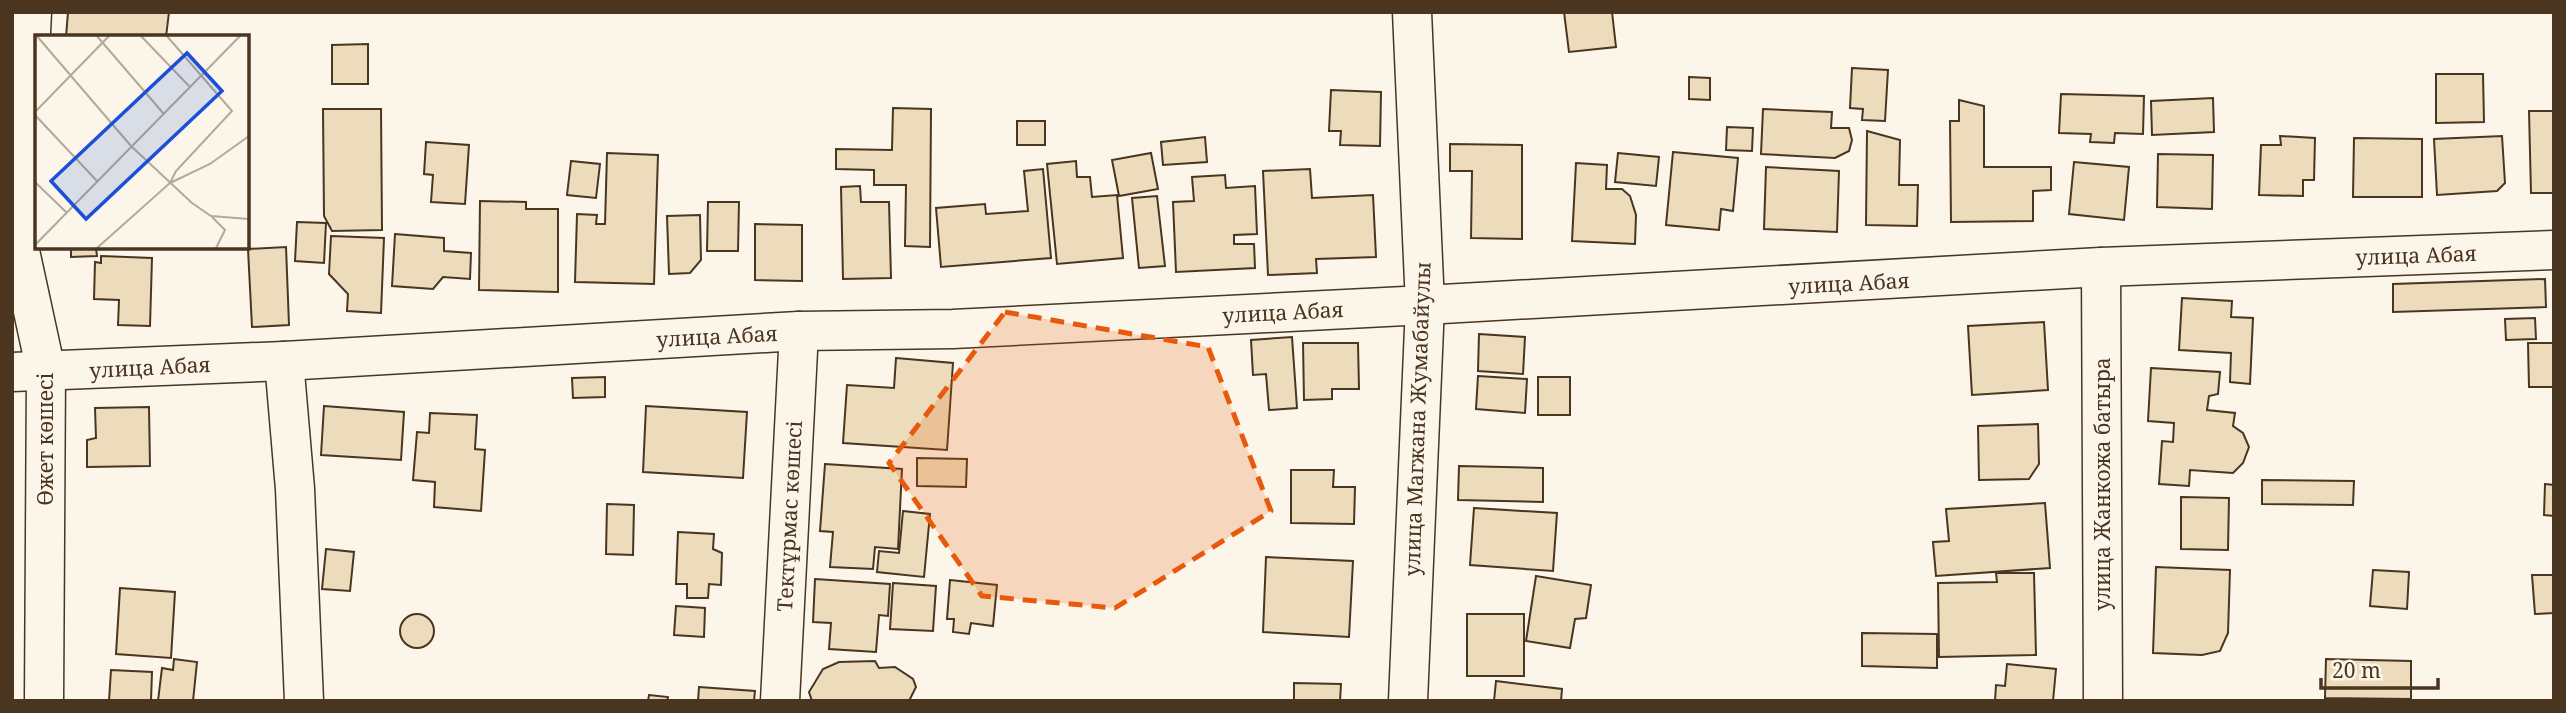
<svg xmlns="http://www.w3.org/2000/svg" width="2566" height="713" viewBox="0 0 2566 713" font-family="'Noto Serif',serif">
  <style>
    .building { fill: #ecdcbc; stroke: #4a3520; stroke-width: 2 }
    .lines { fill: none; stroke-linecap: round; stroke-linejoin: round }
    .minor-casing { stroke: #4a3520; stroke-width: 41 }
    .minor { stroke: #fbf6e9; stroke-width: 38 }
    .marked { fill: #e8590c; fill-opacity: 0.2; stroke: #e8590c; stroke-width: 5; stroke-dasharray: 14 9; stroke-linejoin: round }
    .labels { text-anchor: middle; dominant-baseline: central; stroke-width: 5; stroke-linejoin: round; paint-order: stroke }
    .street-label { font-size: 21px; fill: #4a3520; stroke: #fbf6e9 }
    .inset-road { fill: none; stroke: #b4a999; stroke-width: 2 }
    .view { fill: #1d4ed8; fill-opacity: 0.15; stroke: #1d4ed8; stroke-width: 3.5 }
    .inset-edge { fill: none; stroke: #4a3520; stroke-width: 3.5 }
  </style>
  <rect width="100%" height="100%" fill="#fbf6e9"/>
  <g class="building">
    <polygon points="68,12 169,12 166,37 66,37"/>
    <polygon points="1564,12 1612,12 1616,47 1569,52"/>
    <polygon points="368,44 368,84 332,84 332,45"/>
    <polygon points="1852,68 1888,70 1885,121 1862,120 1863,109 1850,108"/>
    <polygon points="2436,74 2483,74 2484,122 2436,123"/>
    <polygon points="1689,77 1710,78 1710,100 1689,99"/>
    <polygon points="1331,90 1381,92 1380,146 1340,145 1341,131 1329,131"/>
    <polygon points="2061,94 2144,96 2143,134 2115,133 2114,143 2090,142 2091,134 2059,133"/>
    <polygon points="2213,98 2214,132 2152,135 2151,101"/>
    <polygon points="1959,100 1984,106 1984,167 2051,167 2051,190 2033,191 2033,221 1951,222 1950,121 1959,121"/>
    <polygon points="893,108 931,109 930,247 905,246 906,185 874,185 874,170 836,169 836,149 892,150"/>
    <polygon points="323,109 381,109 382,230 332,231 324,216"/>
    <polygon points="1763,109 1832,112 1831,128 1849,128 1852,140 1849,151 1835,158 1761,154"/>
    <polygon points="2529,111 2554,111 2554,193 2531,193"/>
    <rect x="1017" y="121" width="28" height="24"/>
    <polygon points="1727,127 1753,128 1752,151 1726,150"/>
    <polygon points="1867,131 1900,140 1899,185 1918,185 1917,226 1866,225"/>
    <polygon points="2280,136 2315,138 2314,180 2303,180 2303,196 2259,195 2261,145 2281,145"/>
    <polygon points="2502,136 2505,183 2497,191 2437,195 2434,139"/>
    <polygon points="1205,137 1207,162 1163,165 1161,142"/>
    <polygon points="2354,138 2422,139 2422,197 2353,197"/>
    <polygon points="426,142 469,145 465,204 431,202 433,175 424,174"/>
    <polygon points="1450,144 1522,145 1522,239 1471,238 1472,171 1450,171"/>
    <polygon points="1673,152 1738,158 1733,211 1721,209 1719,230 1666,225"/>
    <polygon points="607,153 658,155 654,284 575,282 577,214 597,215 596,224 605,224"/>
    <polygon points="1151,153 1158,189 1119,196 1112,160"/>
    <polygon points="1618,153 1659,157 1656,186 1615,182"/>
    <polygon points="2158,154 2213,155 2212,209 2157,207"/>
    <polygon points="571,161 600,164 596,198 567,195"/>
    <polygon points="1076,161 1077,177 1090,177 1092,197 1117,195 1123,258 1057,264 1047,164"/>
    <polygon points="2074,162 2129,167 2124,220 2069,214"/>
    <polygon points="1576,163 1607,165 1606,189 1622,189 1630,196 1636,215 1635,244 1572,241"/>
    <polygon points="1766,167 1839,171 1837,232 1764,229"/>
    <polygon points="1043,169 1051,258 941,267 936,208 985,204 986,214 1028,211 1024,171"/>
    <polygon points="1310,169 1312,198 1373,195 1376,257 1316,259 1317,273 1268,275 1263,171"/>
    <polygon points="1225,175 1226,188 1255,186 1257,234 1234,235 1234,244 1254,244 1255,268 1176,272 1173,202 1194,201 1192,177"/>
    <polygon points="860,186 861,202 889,202 891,278 843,279 841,187"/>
    <polygon points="1157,196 1165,266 1139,268 1132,198"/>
    <polygon points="480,201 526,202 526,209 558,209 558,292 479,290"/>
    <polygon points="708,202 739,202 738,251 707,251"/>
    <polygon points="700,215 701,260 690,273 669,274 667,216"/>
    <polygon points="297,222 326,223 324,263 295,261"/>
    <polygon points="755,224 802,225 802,281 755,280"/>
    <polygon points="395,234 444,238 444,251 471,253 470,279 443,277 433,289 392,286"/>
    <polygon points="331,236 384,238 381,313 347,311 348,294 329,274"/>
    <polygon points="71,247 124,247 96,248 97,256 71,257"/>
    <polygon points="286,247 289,325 252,327 248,249"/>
    <polygon points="101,256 152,258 150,326 118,325 119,300 94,299 95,262 101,263"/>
    <polygon points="2545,279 2546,307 2393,312 2393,284"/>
    <polygon points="2182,298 2232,301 2231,317 2253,318 2250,384 2230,382 2231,353 2179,350"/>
    <polygon points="2535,318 2536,339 2506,340 2505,319"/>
    <polygon points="2044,322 2048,390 1972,395 1968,326"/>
    <polygon points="1479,334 1525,337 1523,374 1478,371"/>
    <polygon points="1292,337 1297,408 1269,410 1266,374 1253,375 1251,340"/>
    <polygon points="1303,343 1358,343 1359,389 1332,389 1332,399 1304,400"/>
    <polygon points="2528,343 2554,343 2554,387 2529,387"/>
    <polygon points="896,358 953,363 947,450 843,443 847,385 894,388"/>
    <polygon points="2151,368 2220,372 2218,394 2209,396 2207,410 2235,413 2233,426 2243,433 2249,447 2243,463 2233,473 2190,470 2189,486 2159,484 2162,441 2173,442 2174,423 2148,421"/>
    <polygon points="1478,376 1527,379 1525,413 1476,409"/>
    <polygon points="605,377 605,397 573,398 572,378"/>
    <rect x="1538" y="377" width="32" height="38"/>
    <polygon points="324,406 404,412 401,460 321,455"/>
    <polygon points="646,406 747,412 743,478 643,472"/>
    <polygon points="149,407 150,466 87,467 87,440 96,438 95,408"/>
    <polygon points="430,413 477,415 475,449 485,450 481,511 434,507 435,482 413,480 417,432 429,433"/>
    <polygon points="2038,424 2039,464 2029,479 1979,480 1978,426"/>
    <polygon points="917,458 967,459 966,487 917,486"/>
    <polygon points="825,464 902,469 898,549 875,547 873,569 830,567 833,532 820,531"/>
    <polygon points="1459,466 1543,468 1543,502 1458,500"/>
    <polygon points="1291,470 1334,470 1333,487 1355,487 1354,524 1291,523"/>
    <polygon points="2262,480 2354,481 2353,505 2262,504"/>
    <polygon points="2545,484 2554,485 2554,516 2544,515"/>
    <polygon points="2181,497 2229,498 2228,550 2181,549"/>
    <polygon points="2045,503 2050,568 1936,576 1933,542 1949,541 1946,509"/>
    <polygon points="607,504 634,505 633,555 606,554"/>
    <polygon points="1474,508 1557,513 1553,571 1470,565"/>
    <polygon points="903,511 930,514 924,577 877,572 879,551 899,553"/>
    <polygon points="678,532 714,534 713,549 722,553 721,585 709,584 708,598 687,598 687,584 676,584"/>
    <polygon points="326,549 354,552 350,591 322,589"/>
    <polygon points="1266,557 1353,561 1349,637 1263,632"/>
    <polygon points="2156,567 2230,570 2228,633 2220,651 2202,655 2153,653"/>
    <polygon points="2373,570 2409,572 2407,609 2370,606"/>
    <polygon points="1996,573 2034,573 2036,655 1939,657 1938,583 1997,582"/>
    <polygon points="2532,575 2554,575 2554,613 2535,614"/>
    <polygon points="1536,576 1591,585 1586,618 1575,619 1570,648 1526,641"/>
    <polygon points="815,579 890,584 888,616 879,615 876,652 829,649 831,623 813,622"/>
    <polygon points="950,580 997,585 993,626 971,623 969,634 953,632 954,619 947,619"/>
    <polygon points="893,583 936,586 933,631 890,629"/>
    <polygon points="120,588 175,592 171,658 116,654"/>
    <polygon points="676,606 705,608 704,637 674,635"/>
    <circle cx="417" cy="631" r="17"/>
    <rect x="1467" y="614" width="57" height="62"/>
    <polygon points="1862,633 1937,634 1937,668 1862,666"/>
    <polygon points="174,659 197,662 193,701 158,701 162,668 173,670"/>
    <polygon points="2326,659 2411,661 2411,699 2325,698"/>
    <polygon points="875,661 879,668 895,667 913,679 916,687 909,701 812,701 809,692 823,669 839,662"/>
    <polygon points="2007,664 2056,669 2053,701 1995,701 1996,685 2005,686"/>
    <polygon points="111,670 152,672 151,701 109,701"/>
    <polygon points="1496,681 1562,689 1561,701 1494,701"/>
    <polygon points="1294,683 1341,684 1340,701 1294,701"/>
    <polygon points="699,687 755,691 754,701 698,701"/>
    <polygon points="649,695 668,697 667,701 648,701"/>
  </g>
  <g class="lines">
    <defs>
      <g id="minor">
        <polyline points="32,12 20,251 46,371 44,701"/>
        <polyline points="2101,267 2103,701"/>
        <polyline points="284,361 295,489 304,701"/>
        <polyline points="12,372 284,361 799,331 953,329 1425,305 2101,267 2554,250"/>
        <polyline points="780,701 799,331"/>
        <polyline points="1408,701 1425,305 1412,12"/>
      </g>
    </defs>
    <use href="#minor" class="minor-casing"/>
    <use href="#minor" class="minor"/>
  </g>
  <path class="marked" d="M1005,312l203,35 63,164 -156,97 -133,-12 -93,-133z"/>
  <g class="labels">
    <g class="street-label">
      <text transform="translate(2416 255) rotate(-2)">улица Абая</text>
      <text transform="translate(1849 283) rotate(-3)">улица Абая</text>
      <text transform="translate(1283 312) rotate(-3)">улица Абая</text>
      <text transform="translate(717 336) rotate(-3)">улица Абая</text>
      <text transform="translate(150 367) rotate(-3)">улица Абая</text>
      <text transform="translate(1417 419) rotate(-88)">улица Магжана Жумабайулы</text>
      <text transform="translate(45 439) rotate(-90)">Өжет көшесі</text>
      <text transform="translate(2102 484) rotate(-90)">улица Жанкожа батыра</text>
      <text transform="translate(789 516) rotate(-87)">Тектұрмас көшесі</text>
    </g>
  </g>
  <g transform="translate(35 35)">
    <rect width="214" height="214" fill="#fbf6e9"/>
    <path class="inset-road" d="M1,0l95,111 61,57 19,13 38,3M61,0l67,78M105,0l49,51M0,77l75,-77M0,80l62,66M0,147l31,30M135,148l40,-19 39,-28M177,182l13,13 -9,18M0,210l206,-210M62,213l73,-65 6,-12 56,-60 -66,-76"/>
    <path class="view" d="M152,18l35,38 -136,128 -35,-38z"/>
    <rect width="214" height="214" class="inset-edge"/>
  </g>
  <rect width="2566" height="713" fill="none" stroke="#4a3520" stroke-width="28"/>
  <path d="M2321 678v10h117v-10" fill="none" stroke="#4a3520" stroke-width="3.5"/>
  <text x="2332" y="678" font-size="21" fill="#4a3520" stroke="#fbf6e9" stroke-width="5" paint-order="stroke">20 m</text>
</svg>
